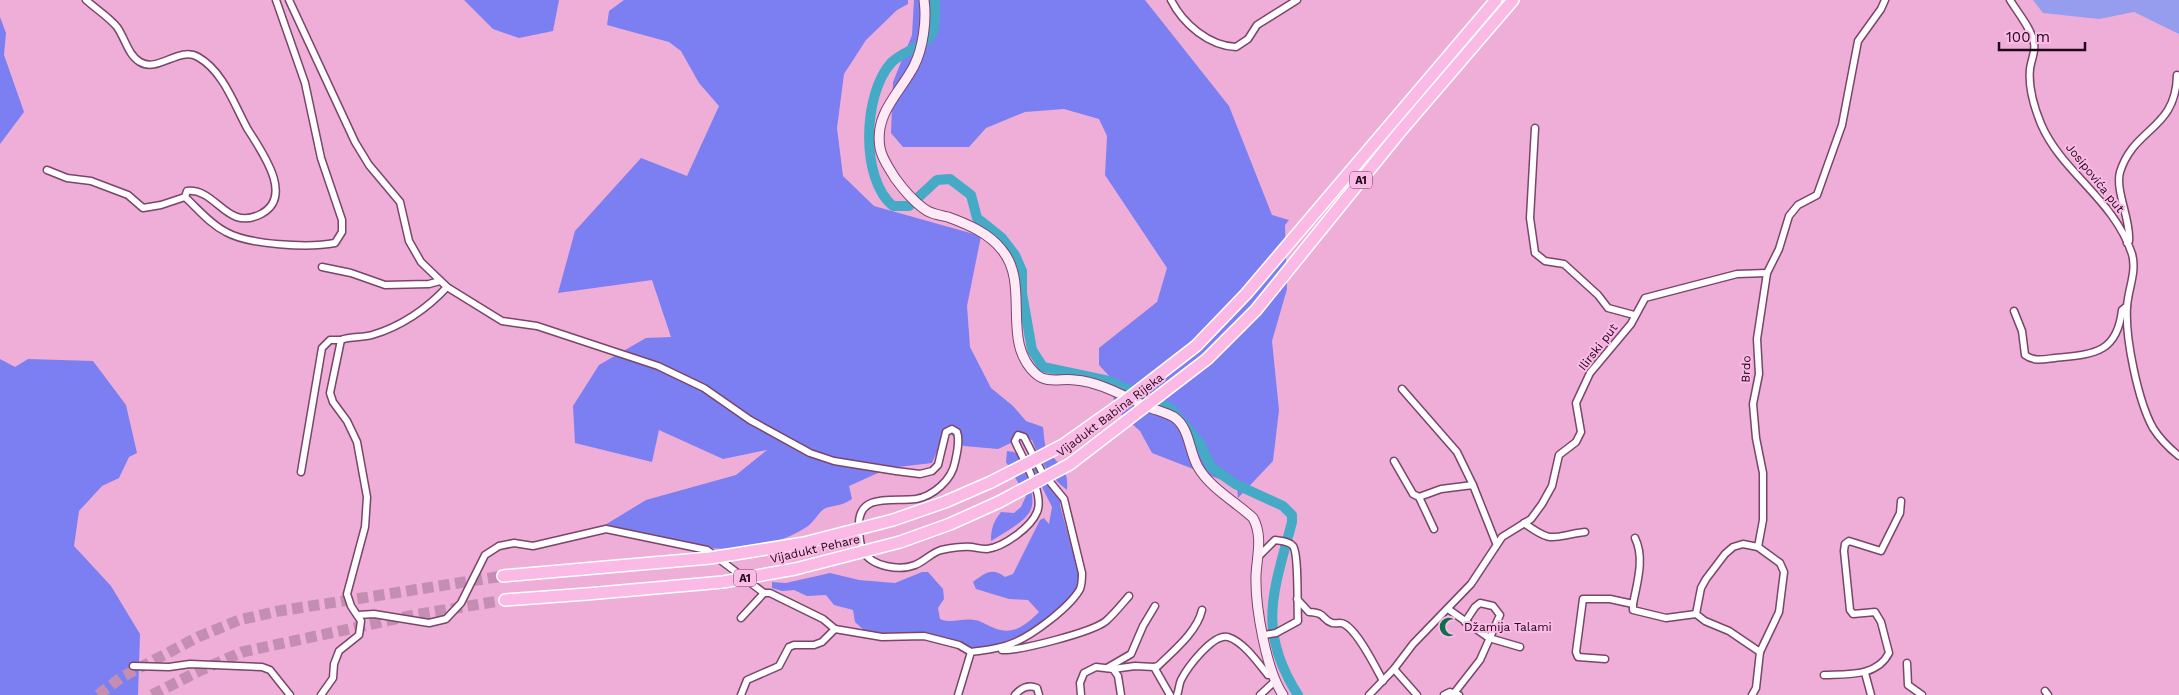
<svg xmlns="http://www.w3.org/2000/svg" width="2179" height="695" viewBox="0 0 2179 695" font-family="'Work Sans',sans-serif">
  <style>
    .green { fill: #969dee }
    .forest { fill: #7b7ff1 }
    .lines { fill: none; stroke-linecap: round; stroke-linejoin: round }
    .river { stroke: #45aac6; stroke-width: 10 }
    .highway-tunnel { stroke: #c48db2; stroke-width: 11; stroke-dasharray: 11 5.5; stroke-linecap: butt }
    .street-casing { stroke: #7b446b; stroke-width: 9 }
    .secondary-casing { stroke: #7b446b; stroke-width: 11 }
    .highway-casing { stroke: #fff; stroke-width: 14 }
    .street { stroke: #fff; stroke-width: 6 }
    .secondary { stroke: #feeaf7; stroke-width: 9 }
    .highway { stroke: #fbbae5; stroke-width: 11 }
    .highway-bridge-casing { stroke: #fff; stroke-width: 14; stroke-linecap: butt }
    .highway-bridge { stroke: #fbbae5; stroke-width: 11 }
    .labels { text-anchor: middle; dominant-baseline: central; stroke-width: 4; stroke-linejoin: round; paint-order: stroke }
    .shield { fill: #fbbbe6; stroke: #603e56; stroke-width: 1 }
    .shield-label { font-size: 11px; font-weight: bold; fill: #1e0818 }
    .street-label { font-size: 12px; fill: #1e0818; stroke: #fbbbe6 }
    .poi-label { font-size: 12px; fill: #1e0818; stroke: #fbbbe6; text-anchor: start }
  </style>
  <rect width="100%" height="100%" fill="#eeaed8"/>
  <polygon class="green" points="2033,0 2179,0 2179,34 2134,12 2099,19 2043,13"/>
  <g class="forest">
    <polygon points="464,0 559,0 553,31 519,38 493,29"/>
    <path d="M624,0h284v4l-11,6 -31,30 -22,34 -7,54 6,48 31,30 107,30 -14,70 3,41 21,41 22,18 13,15 17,6c1,6 1,18 4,23 12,16 22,17 20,40 -18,-14 -27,-29 -35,-50l-14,-5 -3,6 -17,8 -34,-3 -18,-16 -14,33 -43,5 -40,18 3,13c-11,8 -22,6 -28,10 -7,5 -11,15 -19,19 -61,38 -144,14 -210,3l51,-31 90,-25 31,-25 -44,9 -64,-29 -7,32 -77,-19 -2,-37 26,-41 47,-27 25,-1 -19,-57 -94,13 17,-62 66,-73 46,18 32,-70 -20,-23 -18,-32 -12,-9 -62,-17 2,-14z"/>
    <polygon points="914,0 1145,0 1229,106 1272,215 1289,220 1285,225 1287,289 1272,341 1279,410 1273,461 1238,498 1237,486 1152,453 1140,431 1115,409 1111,378 1099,365 1099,348 1157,302 1167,268 1105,175 1107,136 1099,119 1064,109 1025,112 986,128 969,147 903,147 891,133 893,82 912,35"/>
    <polygon points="0,17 6,33 4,55 24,112 0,144"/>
    <polygon points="0,359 15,367 28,359 93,361 126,405 137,453 129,457 119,478 102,486 79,511 74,546 111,586 140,634 138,695 0,695"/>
    <path d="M1007,451l7,1 5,4c20,53 23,55 -28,85 0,-12 2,-19 10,-29l13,1 7,-6 5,-11 -20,-34z"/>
    <path d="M1033,458l27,38v9l20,74c-10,33 -77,74 -111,68 -9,-1 -17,-6 -26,-9 -22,-5 -53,-3 -76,-5l-12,-11 -2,-12 -19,-5 -8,-10 -19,1 -13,-6 -12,1 -10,-3v-6l14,1 44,-10 29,7 36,3 27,-11h6l15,17 1,10 -6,9 2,11c11,5 22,-1 34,1 6,0 12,5 18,7 20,10 34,-2 47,-15l-11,-12 -19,-1 -33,-10 -3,-7c12,-9 19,-15 32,-5l8,-3 27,-54 4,-2 5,6 3,-17 -20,-40z"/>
  </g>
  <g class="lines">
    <path class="river" d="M935,0c0,10 1,26 -3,34 -9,14 -30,17 -41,29 -28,31 -31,116 2,143h16l28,-26 13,-1 21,16 6,23 25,20 13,17 7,16v22l10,57 11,17 66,14 61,27 29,34 12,25 24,17 48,22 9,9v7c-18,69 -36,107 6,173"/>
    <g class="highway-tunnel">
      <polyline points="98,695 122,677 198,637 239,620 279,611 503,576"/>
      <polyline points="152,695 199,671 242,652 414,615 505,600"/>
    </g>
    <defs>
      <g id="street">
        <path d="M86,0c10,9 23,17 31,27 8,11 11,28 23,35 18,11 39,-16 58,-5 25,14 36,47 49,71 12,20 49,68 14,86 -35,18 -44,-26 -74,-23l-2,6c13,12 25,27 41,35 23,13 83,16 109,11l7,-11v-12l-21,-62 -16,-75 -29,-83"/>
        <path d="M289,0l66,142 14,23 31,37 9,39 12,21 26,25 55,34 35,5 121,40 46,22 46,32 60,33 24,8 62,10 24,3 12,-3 6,-6 8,-33 6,-3 5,3c3,9 0,21 -2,30 -3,18 -22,34 -39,37 -21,3 -58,-7 -57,26 0,9 0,18 4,26 9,16 37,20 52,14 10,-4 16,-12 26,-15 10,-2 21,-4 31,-3 5,1 9,2 15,2 17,-2 44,-22 50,-37 8,-18 -15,-54 -22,-71l3,-6 6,2 18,35 22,27 18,74c0,6 0,11 -2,16 -10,18 -47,46 -67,54 -13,6 -28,7 -42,9l-13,43"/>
        <path d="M1171,0c12,24 38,46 65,47l12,-8 9,-14 40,-25"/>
        <path d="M2010,0c8,13 21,28 24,43 2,8 -3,17 -4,26 -2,19 4,38 11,55 21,49 73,75 91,130 5,18 -4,35 -5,53 -2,31 11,94 26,121 7,11 16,20 26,28"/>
        <polyline points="1535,128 1530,218 1535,253 1545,261 1564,264 1598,295 1608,308 1634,315"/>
        <polyline points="47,170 67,178 91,181 128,195 143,208 161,205 185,197"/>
        <path d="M2127,243l2,-2c2,-21 -14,-50 -9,-69 14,-45 56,-42 57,-97"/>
        <polyline points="322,267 351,273 385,285 429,284 440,281"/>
        <path d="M2014,311l8,20 3,24c9,7 20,4 30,3 38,-4 62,-4 67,-48l5,-4"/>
        <polyline points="1402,389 1457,452 1473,485"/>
        <polyline points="1394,461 1413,494 1419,497"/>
        <polyline points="301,472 322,348 330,340 341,340"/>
        <path d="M1524,523c30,22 28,13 61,9"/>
        <polyline points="1434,529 1419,497 1441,489 1473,485 1496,543"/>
        <polyline points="1758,547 1780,563 1784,572 1779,612 1760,652"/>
        <path d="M1258,557l17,-17c6,1 14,1 18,6 6,8 4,62 5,75l-22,12 -12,2"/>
        <path d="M1297,599l12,13c18,1 12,7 23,11 4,1 9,-1 12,1 14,7 32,44 39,57"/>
        <path d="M1633,604c4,-21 12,-46 2,-66"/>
        <polyline points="1448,609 1489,638 1520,647"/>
        <polyline points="358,615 374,614 429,623 446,619 461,603 485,555 499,546 514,543 533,546 606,529 707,550 764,593"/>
        <polyline points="741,618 764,593 770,593 823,619 835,629"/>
        <path d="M1002,650c17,1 91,-18 104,-29 8,-7 16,-17 23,-25"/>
        <polyline points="1605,659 1578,657 1576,652 1583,599 1610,599 1633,604 1633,610 1666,618 1696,614"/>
        <polyline points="1907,663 1908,685 1922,695"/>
        <polyline points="133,666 169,667 190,664 262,667 270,670 290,695"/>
        <path d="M1154,667l4,-1c15,-15 39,-34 44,-56"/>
        <polyline points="1107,668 1131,654 1143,626 1155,606"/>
        <polyline points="1113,669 1135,666 1154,667 1170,695"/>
        <polyline points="1394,669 1417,695"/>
        <polyline points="1865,673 1871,695"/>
        <path d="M1824,675c23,-1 53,2 65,-22l-8,-31 -6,-10 -22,2 -3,-4 -6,-59 1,-7 4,-3 32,10 19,-38 1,-12"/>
        <polyline points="2045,691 2048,695"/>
        <polyline points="1455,692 1480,660 1500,615 1493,606 1480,603 1475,607 1465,622"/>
        <path d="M321,695l12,-17 1,-14 5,-13 20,-16 2,-14 -10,-15 -4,-12 18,-67 2,-30 -10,-55 -10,-21 -14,-19 -3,-9 11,-53c10,-4 21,-2 31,-5 28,-8 55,-26 75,-48"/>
        <polyline points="741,695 747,680 779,666 789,647 794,645 814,645 822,642 835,629 882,637 924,636 959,645 971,652"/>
        <path d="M1015,695c6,-7 13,-11 22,-7l2,7"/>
        <polyline points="1081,695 1080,683 1084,673 1096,667 1113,669 1118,676 1121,695"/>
        <path d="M1177,695c2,-5 2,-11 4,-15 6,-12 32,-47 47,-43 16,5 30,26 40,38h4"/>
        <polyline points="1260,695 1274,682"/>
        <polyline points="1369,695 1394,669 1413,644 1471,584 1502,537 1531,519 1542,504 1552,486 1559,455 1576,442 1581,432 1576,403 1590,373 1631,324 1645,298 1737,274 1767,273"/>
        <polyline points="1444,695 1450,692 1459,695"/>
        <polyline points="1752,695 1756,688 1760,652 1729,631 1705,621 1696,614 1701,588 1706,579 1725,554 1733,547 1743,544 1758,547 1763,520 1763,473 1756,438 1753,404 1759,374 1757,339 1767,273 1779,249 1789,216 1798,205 1817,195 1842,125 1858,41 1881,9 1885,0"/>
      </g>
      <path id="secondary" d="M924,0c3,20 -1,48 -10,66 -14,27 -40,47 -34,82 2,11 9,20 15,30 8,11 17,22 28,30 7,6 16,7 25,9 19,7 41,16 54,33 29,35 -2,92 34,124 11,10 25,4 39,6 25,2 48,16 71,26 9,4 19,6 28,11 16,11 15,35 24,50 12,21 38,35 55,51 10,18 4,38 3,57 -1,31 10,95 27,120"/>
      <g id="highway">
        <polyline points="1196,346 1246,294 1496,0"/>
        <polyline points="1207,359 1256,310 1399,133 1513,0"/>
        <polyline points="893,520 945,502 991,482"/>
        <polyline points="900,542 950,524 999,502"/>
        <polyline points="503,576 583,569"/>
        <polyline points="505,600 587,594"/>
      </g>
    </defs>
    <use href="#street" class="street-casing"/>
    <use href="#secondary" class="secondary-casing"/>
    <use href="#highway" class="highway-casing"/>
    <use href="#street" class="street"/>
    <use href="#secondary" class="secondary"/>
    <use href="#highway" class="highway"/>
    <defs>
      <g id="highway-bridge">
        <polyline points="991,482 1063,445 1121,404 1196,346"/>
        <polyline points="999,502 1070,464 1207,359"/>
        <polyline points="583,569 710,558 804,543 893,520"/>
        <polyline points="587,594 723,582 795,569 900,542"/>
      </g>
    </defs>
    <use href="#highway-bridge" class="highway-bridge-casing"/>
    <use href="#highway-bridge" class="highway-bridge"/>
  </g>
  <defs>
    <symbol id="mosque-bare" viewBox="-9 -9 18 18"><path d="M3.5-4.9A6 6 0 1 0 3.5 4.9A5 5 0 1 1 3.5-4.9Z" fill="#0a7149" stroke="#fbbbe6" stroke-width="2.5" paint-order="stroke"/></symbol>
  </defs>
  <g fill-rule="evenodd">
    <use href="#mosque-bare" x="1435" y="613" width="28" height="28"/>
  </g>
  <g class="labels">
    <g class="shield">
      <rect x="1350" y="171.5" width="22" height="17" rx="4"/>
      <rect x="734" y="569.5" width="22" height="17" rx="4"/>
    </g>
    <g class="shield-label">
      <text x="1361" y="180">A1</text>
      <text x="745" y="578">A1</text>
    </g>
    <g class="street-label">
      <text transform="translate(2095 178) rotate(51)">Josipovića put</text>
      <text transform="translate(1598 347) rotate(-52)">Ilirski put</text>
      <text transform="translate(1746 369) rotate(-88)">Brdo</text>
      <text transform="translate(1110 415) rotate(-37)">Vijadukt Babina Rijeka</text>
      <text transform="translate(815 549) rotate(-13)">Vijadukt Pehare</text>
    </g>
    <g class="poi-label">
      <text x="1464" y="627">Džamija Talami</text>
    </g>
  </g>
  <path d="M1999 42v8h86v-8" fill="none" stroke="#1e0818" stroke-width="2.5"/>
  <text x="2006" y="42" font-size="15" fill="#1e0818" stroke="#fbbbe6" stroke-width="4" paint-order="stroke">100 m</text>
</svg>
